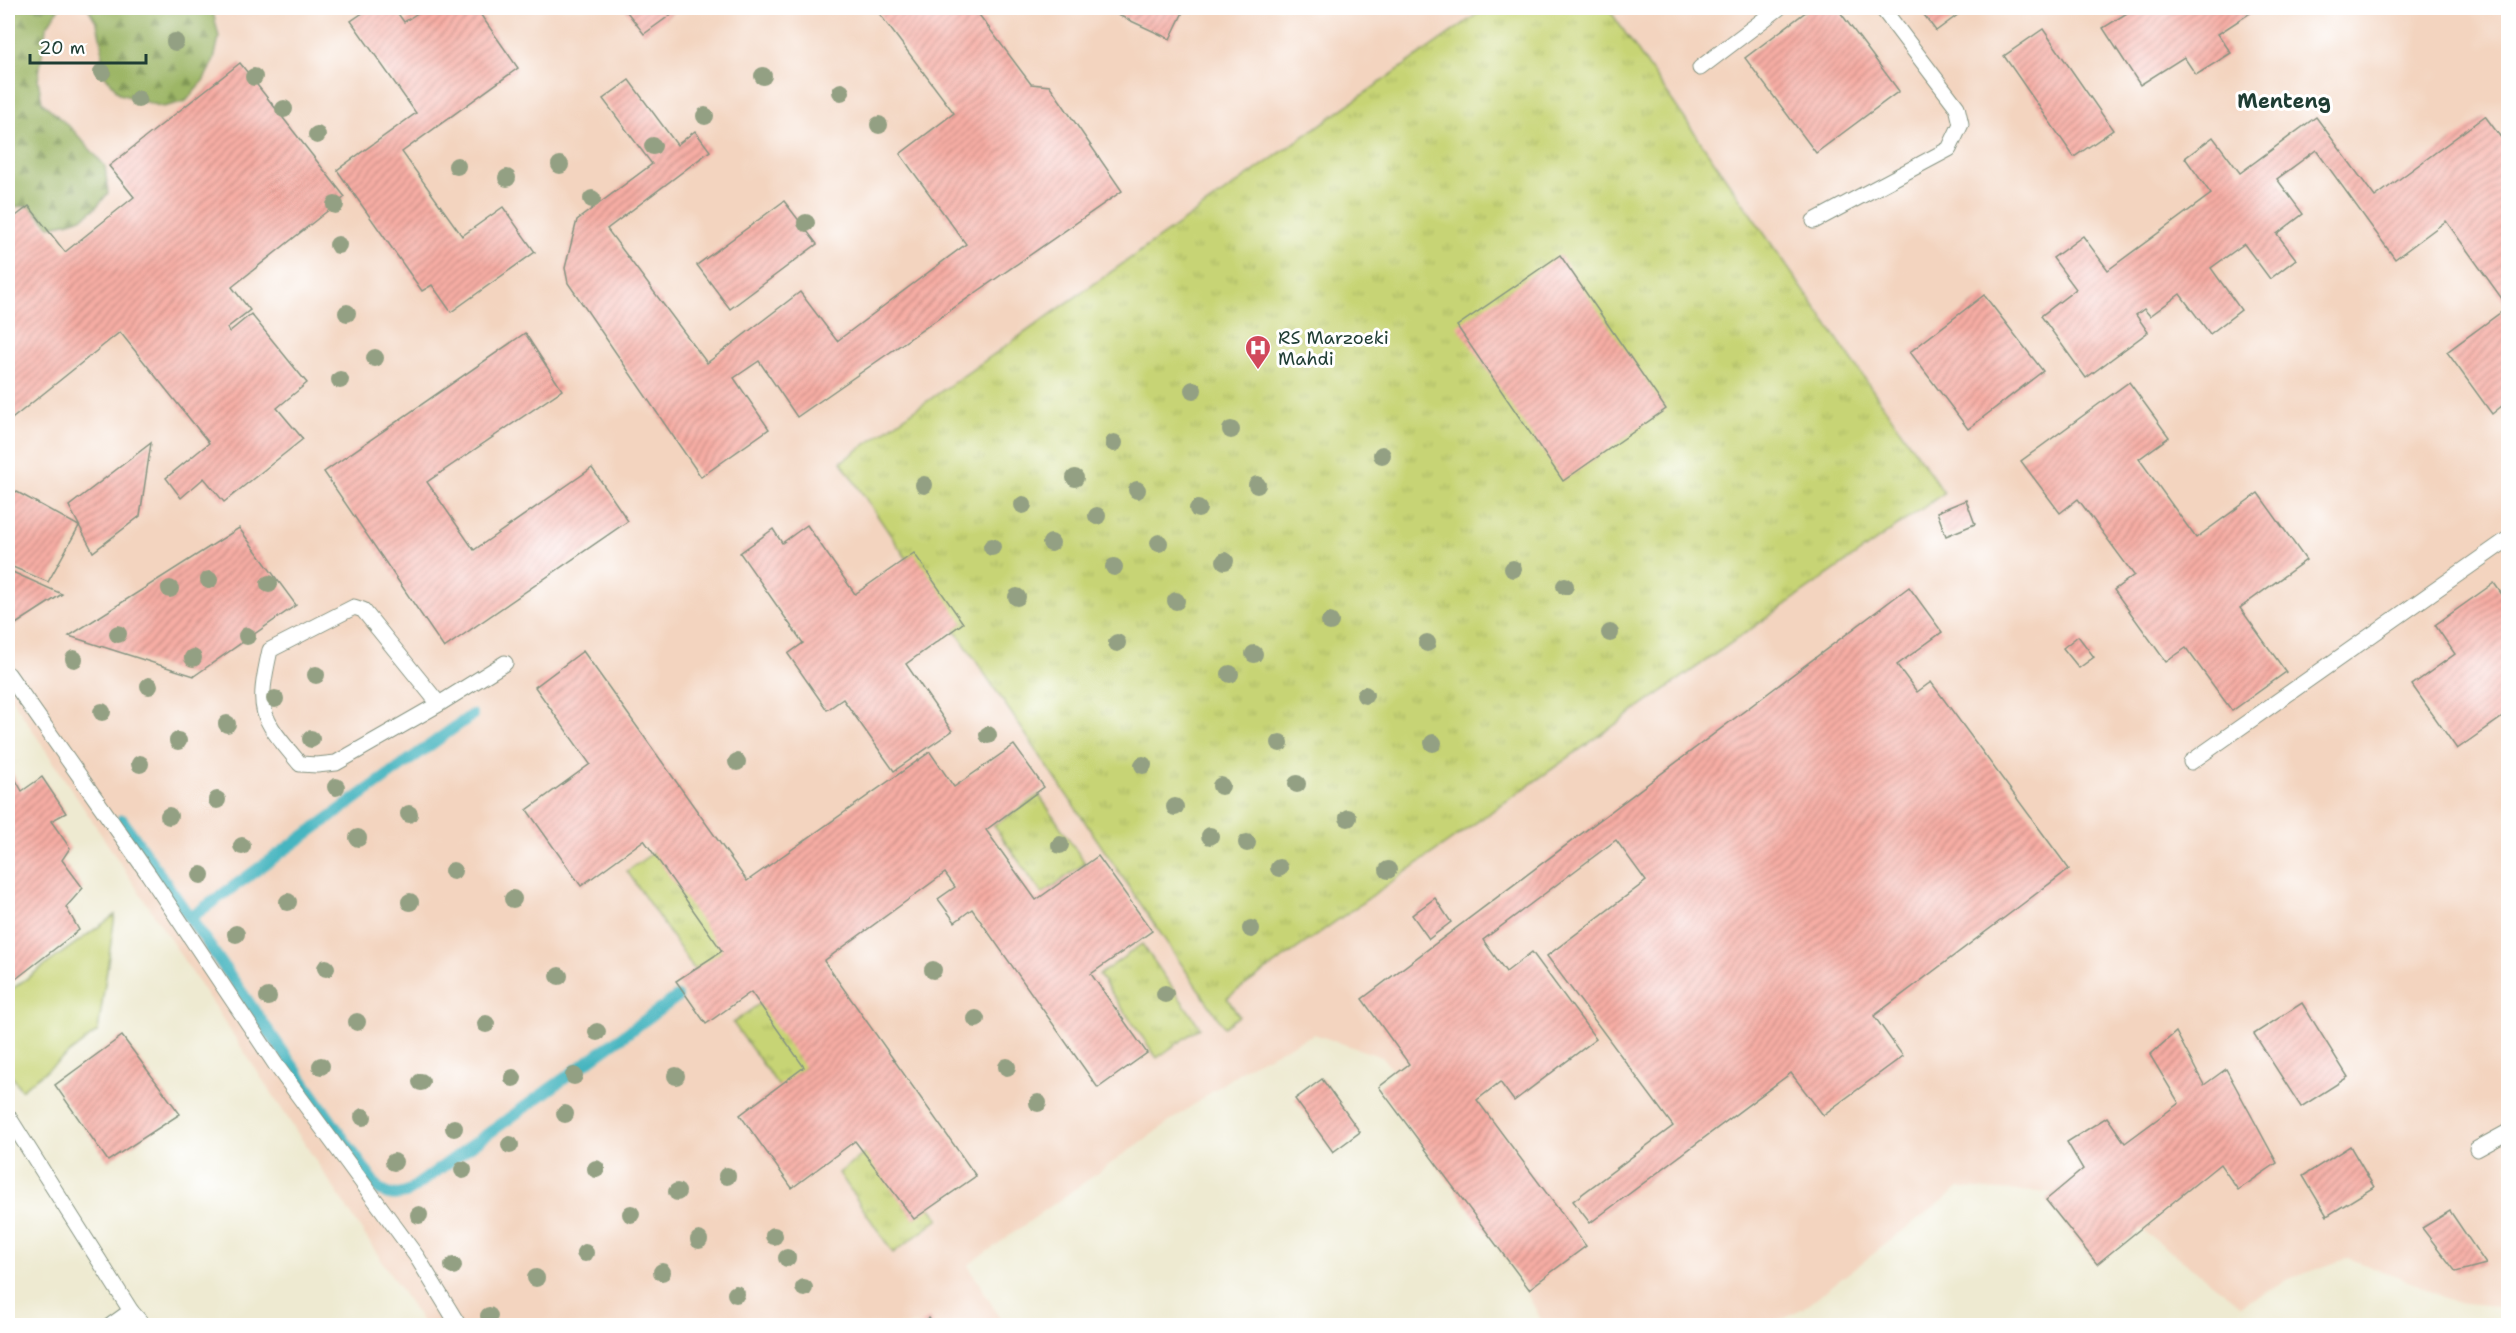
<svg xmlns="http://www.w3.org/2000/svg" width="2516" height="1333" viewBox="0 0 2516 1333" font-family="'Shantell Sans',sans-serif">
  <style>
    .built { fill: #f3d4bf }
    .grass { fill: url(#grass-tufts); stroke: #738854; stroke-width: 1.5 }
    .forest { fill: url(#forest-firs); stroke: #5e7a4d; stroke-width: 1.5 }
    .park { fill: #c7d475; stroke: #738854; stroke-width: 1.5 }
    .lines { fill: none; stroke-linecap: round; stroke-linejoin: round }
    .stream { stroke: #46b5c0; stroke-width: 12 }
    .building { fill: url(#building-hatch) }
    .lane-casing { stroke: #869482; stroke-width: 17 }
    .lane { stroke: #fff; stroke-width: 15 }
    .tree { fill: #93a083 }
    .labels { text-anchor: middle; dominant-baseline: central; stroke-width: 6; stroke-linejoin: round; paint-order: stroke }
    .poi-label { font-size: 18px; fill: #1f3d34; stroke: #fff; text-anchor: start }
    .neighbourhood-label { font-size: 20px; font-weight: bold; fill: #1f3d34; stroke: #fff }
  </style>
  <defs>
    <pattern id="grass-tufts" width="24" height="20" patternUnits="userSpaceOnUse" patternTransform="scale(1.5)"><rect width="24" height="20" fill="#c7d475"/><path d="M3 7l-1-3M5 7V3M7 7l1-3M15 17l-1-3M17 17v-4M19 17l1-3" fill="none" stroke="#aab766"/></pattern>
    <pattern id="forest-firs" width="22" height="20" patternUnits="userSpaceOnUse" patternTransform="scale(1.5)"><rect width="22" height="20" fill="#9db666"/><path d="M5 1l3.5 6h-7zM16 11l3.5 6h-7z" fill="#7f9555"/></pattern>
    <pattern id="building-hatch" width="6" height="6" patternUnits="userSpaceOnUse" patternTransform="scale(1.5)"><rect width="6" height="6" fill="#f7ada4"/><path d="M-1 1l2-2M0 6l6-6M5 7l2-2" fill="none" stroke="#c78e86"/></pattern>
  </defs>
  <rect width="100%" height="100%" fill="#fff"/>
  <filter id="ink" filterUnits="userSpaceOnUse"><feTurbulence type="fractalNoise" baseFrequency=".0167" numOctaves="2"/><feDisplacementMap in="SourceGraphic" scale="12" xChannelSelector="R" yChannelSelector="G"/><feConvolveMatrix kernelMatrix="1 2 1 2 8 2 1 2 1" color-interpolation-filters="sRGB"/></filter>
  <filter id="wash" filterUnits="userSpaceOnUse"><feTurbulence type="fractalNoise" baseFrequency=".008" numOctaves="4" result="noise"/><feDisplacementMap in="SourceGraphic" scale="24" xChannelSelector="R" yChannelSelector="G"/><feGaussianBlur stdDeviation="1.35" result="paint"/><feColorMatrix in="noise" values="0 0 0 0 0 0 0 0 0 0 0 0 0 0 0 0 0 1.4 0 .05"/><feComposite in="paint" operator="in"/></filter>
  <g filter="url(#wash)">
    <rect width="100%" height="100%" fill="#eeead1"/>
    <polygon class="built" points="62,8 2508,8 2508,1308 2455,1303 2418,1285 2348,1258 2289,1279 2241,1305 2096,1195 1959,1188 1803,1308 1770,1325 1544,1325 1435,1125 1382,1057 1314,1034 1248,1066 968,1265 1004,1325 424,1325 8,693 8,49"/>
    <g class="grass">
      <polygon points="1486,8 1608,8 1944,493 1227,998 1239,1016 1224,1027 841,462"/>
      <polygon points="1039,795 1085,863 1042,894 994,826"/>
      <polygon points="670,841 745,947 700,978 627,871"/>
      <polygon points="1142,944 1200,1027 1157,1058 1099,975"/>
      <polygon points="777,991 827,1064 785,1095 733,1023"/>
      <polygon points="881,1141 939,1219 893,1253 839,1173"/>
    </g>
    <g class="forest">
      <path d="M8,8h51l-13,20 -8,52 4,22 31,28 32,36 3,27c-19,25 -28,28 -58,33l-21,-20 -17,1 -4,-7z"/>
      <polygon points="88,8 212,8 219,37 214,60 203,81 186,101 163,107 120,94 102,72 102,45 97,23"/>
    </g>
    <polygon class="park" points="115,915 98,1031 21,1090 8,1070 8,992"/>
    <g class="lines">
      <g class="stream">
        <path d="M122,820l254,366c10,10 17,10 30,7l271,-196"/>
        <polyline points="190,918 472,715"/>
      </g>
    </g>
    <g id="blocks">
      <g class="building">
        <polygon points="370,8 394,8 404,22 425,8 476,8 518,68 402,152 462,236 503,207 535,252 451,312 432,285 422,291 337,170 416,113 351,21"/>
        <polygon points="624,8 680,8 644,34"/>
        <polygon points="875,8 974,8 1031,84 1050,86 1122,191 797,417 759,361 734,378 769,429 701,477 568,283 565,268 577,220 652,164 603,99 629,80 677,145 695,131 710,151 607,229 707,363 800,292 837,341 966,244 900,154 954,113"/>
        <polygon points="1103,8 1185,8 1170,39"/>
        <polygon points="1811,8 1837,8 1899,91 1816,153 1745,58"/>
        <polygon points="1919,8 1967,8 1936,31"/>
        <polygon points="2135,8 2258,8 2218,34 2231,53 2196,75 2184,57 2140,85 2103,28"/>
        <polygon points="2043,29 2113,130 2074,157 2004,56"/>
        <polygon points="240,63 345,197 232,287 250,310 227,328 229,332 251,314 307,383 277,408 303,439 224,502 204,478 181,498 166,478 209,443 120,332 8,422 8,222 29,206 65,252 134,197 109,166"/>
        <polygon points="2485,116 2508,147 2508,174 2504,177 2508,184 2508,401 2492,414 2447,352 2508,307 2446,221 2395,259 2316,150 2277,179 2303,214 2277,234 2296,259 2270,279 2244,244 2211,268 2241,310 2210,334 2180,294 2150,316 2144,309 2136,315 2148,332 2086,378 2041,316 2076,289 2053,258 2083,236 2108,270 2211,194 2185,158 2213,137 2240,173 2316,117 2375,197"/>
        <polygon points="784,201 817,244 730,309 697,265"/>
        <polygon points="1560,255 1666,409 1563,481 1457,326"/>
        <polygon points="1984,295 2043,371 1968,429 1910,352"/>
        <polygon points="525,333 562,390 427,482 474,550 592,468 628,521 444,648 324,472"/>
        <polygon points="2129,382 2169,437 2139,459 2196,538 2258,493 2306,560 2240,608 2286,672 2232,711 2186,648 2166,662 2114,590 2134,575 2078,499 2060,513 2021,461"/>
        <polygon points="151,443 140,516 93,552 69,506"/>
        <polygon points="8,487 79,526 48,582 8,565"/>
        <polygon points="1966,500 1975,524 1946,536 1937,512"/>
        <polygon points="807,525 855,594 914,553 963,623 906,664 952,731 894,771 843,699 827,710 788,654 803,643 740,553 773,529 782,543"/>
        <polygon points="239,528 296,605 194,676 69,636"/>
        <polygon points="8,570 62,594 8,629"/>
        <polygon points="2494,583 2508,603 2508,713 2457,749 2412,685 2455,654 2435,625"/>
        <polygon points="1909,587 1942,632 1897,665 1917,692 1931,682 2069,869 1874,1016 1903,1056 1823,1115 1791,1073 1590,1223 1573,1201 1673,1126 1547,956 1646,881 1616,840 1483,940 1506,972 1532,952 1596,1039 1514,1101 1500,1082 1477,1100 1586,1246 1529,1289 1379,1087 1409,1064 1362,999"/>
        <polygon points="2078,636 2094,657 2079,668 2063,648"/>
        <polygon points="583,651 747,881 930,752 954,787 1014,745 1044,787 986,830 1036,900 1098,856 1152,931 1091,974 1147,1053 1098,1088 972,909 955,922 938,899 955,887 945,873 824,961 976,1176 914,1219 855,1141 792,1188 740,1115 804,1067 751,992 706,1024 676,981 722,951 644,840 581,886 527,810 590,764 535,687"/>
        <polygon points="8,766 22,791 42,777 66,813 51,821 70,848 62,860 83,888 66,907 79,930 8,985"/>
        <polygon points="1435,898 1451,922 1429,939 1412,915"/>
        <polygon points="2302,1003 2348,1077 2301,1107 2254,1034"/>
        <polygon points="2176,1032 2204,1085 2226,1069 2277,1163 2238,1190 2220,1164 2097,1264 2046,1200 2083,1169 2067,1142 2107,1117 2125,1143 2179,1103 2150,1055"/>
        <polygon points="122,1036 180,1114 108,1161 55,1085"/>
        <polygon points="1322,1079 1360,1132 1333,1152 1295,1099"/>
        <polygon points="2350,1146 2374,1187 2327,1216 2303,1176"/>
        <polygon points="2450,1211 2486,1264 2456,1272 2422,1228"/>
        <polygon points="929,1318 934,1326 918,1326"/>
      </g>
    </g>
  </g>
  <g filter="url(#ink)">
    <use href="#blocks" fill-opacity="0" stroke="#869482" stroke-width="1.5"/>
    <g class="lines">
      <defs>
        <g id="lane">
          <polyline points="1700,68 1779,8"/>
          <polyline points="1814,221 1949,149 1961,124 1957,107 1882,8"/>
          <polyline points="8,674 149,875 276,1065 417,1257 459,1326"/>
          <path d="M439,704l-76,-94 -9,-3 -84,43c-14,63 -10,66 30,114l17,1 19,-2 103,-59 66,-41"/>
          <polyline points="2191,762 2508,539"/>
          <polyline points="8,1116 131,1311 144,1326"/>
          <polyline points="2477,1149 2508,1132"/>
          <polyline points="110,1326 131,1311"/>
        </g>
      </defs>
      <use href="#lane" class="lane-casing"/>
      <use href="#lane" class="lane"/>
    </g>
    <g class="tree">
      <circle cx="175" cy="42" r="9"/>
      <circle cx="102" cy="72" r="9"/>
      <circle cx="763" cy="76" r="9"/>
      <circle cx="254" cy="77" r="9"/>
      <circle cx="841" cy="92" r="9"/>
      <circle cx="138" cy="99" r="9"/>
      <circle cx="284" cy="109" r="9"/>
      <circle cx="705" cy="116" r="9"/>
      <circle cx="879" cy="125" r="9"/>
      <circle cx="317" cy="135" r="9"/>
      <circle cx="653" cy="146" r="9"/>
      <circle cx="560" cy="165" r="9"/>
      <circle cx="457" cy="166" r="9"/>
      <circle cx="507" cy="178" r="9"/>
      <circle cx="592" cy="199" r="9"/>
      <circle cx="335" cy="205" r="9"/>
      <circle cx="806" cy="223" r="9"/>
      <circle cx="338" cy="245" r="9"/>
      <circle cx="347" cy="313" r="9"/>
      <circle cx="375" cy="358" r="9"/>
      <circle cx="340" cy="380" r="9"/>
      <circle cx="1193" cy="390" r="9"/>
      <circle cx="1231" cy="430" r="9"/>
      <circle cx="1114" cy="443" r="9"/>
      <circle cx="1382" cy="455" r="9"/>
      <circle cx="1075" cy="478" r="9"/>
      <circle cx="924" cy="485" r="9"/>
      <circle cx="1257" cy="485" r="9"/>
      <circle cx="1137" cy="490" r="9"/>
      <circle cx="1023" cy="505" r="9"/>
      <circle cx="1198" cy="509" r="9"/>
      <circle cx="1097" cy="516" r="9"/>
      <circle cx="1051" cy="543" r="9"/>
      <circle cx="1159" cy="543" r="9"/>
      <circle cx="992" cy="547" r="9"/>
      <circle cx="1225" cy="561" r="9"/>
      <circle cx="1114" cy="567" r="9"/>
      <circle cx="1513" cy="569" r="9"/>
      <circle cx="209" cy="580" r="9"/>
      <circle cx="269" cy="584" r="9"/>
      <circle cx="1565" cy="586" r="9"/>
      <circle cx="170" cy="589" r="9"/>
      <circle cx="1017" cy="597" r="9"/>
      <circle cx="1176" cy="601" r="9"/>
      <circle cx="1330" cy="622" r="9"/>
      <circle cx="1610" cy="633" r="9"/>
      <circle cx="118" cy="634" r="9"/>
      <circle cx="247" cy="636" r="9"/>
      <circle cx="1117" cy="643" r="9"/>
      <circle cx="1427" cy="643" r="9"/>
      <circle cx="1254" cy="654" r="9"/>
      <circle cx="193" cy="658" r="9"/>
      <circle cx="74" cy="659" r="9"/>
      <circle cx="1230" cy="674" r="9"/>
      <circle cx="316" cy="675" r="9"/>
      <circle cx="149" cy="686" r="9"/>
      <circle cx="1365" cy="695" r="9"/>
      <circle cx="275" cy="699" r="9"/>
      <circle cx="102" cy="712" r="9"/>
      <circle cx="227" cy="724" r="9"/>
      <circle cx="988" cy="735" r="9"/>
      <circle cx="311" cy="739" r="9"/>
      <circle cx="178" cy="741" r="9"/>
      <circle cx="1280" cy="743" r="9"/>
      <circle cx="1433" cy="743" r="9"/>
      <circle cx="737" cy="762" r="9"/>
      <circle cx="140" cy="764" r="9"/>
      <circle cx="1143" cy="765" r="9"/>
      <circle cx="1297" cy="784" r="9"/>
      <circle cx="1221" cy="786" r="9"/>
      <circle cx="336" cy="787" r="9"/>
      <circle cx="217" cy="800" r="9"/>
      <circle cx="1175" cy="807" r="9"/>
      <circle cx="409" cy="814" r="9"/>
      <circle cx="169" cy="816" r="9"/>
      <circle cx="1348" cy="818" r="9"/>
      <circle cx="1210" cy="836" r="9"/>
      <circle cx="358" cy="838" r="9"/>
      <circle cx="1247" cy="843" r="9"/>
      <circle cx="1060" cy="845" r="9"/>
      <circle cx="242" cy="846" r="9"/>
      <circle cx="1279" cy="868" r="9"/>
      <circle cx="1388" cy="870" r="9"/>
      <circle cx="453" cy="871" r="9"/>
      <circle cx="201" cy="875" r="9"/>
      <circle cx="513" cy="899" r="9"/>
      <circle cx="288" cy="902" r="9"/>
      <circle cx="410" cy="902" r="9"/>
      <circle cx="1251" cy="929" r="9"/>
      <circle cx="236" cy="934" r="9"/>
      <circle cx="326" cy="968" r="9"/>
      <circle cx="933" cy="970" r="9"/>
      <circle cx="559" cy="976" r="9"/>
      <circle cx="1165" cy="994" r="9"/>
      <circle cx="268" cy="997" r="9"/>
      <circle cx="976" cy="1019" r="9"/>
      <circle cx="357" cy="1022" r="9"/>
      <circle cx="486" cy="1024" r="9"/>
      <circle cx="597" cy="1032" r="9"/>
      <circle cx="321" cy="1066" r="9"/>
      <circle cx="1007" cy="1067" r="9"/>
      <circle cx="574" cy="1076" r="9"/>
      <circle cx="676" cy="1076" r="9"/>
      <circle cx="513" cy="1078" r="9"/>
      <circle cx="421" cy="1082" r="9"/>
      <circle cx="1038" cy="1103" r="9"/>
      <circle cx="565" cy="1114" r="9"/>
      <circle cx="363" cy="1117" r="9"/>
      <circle cx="454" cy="1128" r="9"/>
      <circle cx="510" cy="1145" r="9"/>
      <circle cx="394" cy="1162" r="9"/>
      <circle cx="596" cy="1169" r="9"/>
      <circle cx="463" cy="1170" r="9"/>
      <circle cx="727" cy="1176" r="9"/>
      <circle cx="677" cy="1192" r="9"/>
      <circle cx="631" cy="1214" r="9"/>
      <circle cx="419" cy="1215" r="9"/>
      <circle cx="774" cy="1236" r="9"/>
      <circle cx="699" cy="1240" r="9"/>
      <circle cx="585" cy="1253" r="9"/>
      <circle cx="787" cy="1258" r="9"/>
      <circle cx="453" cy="1266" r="9"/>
      <circle cx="662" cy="1272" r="9"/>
      <circle cx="536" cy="1278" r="9"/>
      <circle cx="804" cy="1288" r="9"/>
      <circle cx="736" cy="1294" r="9"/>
      <circle cx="489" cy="1316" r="9"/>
    </g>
  </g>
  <defs>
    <symbol id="hospital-pin" viewBox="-11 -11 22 30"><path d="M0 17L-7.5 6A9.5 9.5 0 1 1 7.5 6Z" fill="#d1495b" stroke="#fff"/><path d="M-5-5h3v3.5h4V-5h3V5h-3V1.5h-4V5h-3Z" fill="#fff"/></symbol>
  </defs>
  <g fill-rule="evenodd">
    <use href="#hospital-pin" x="1243" y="333" width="30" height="40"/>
  </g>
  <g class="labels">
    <g class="poi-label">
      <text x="1278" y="338">RS Marzoeki<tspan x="1278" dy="21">Mahdi</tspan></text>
    </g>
    <g class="neighbourhood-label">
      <text x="2284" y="101">Menteng</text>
    </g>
  </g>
  <rect width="2516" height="1333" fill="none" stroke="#fff" stroke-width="30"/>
  <path d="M30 54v9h116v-9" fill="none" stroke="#1f3d34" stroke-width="3"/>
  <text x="39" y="54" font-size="18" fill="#1f3d34" stroke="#ffffff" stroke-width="4.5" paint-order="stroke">20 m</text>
</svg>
